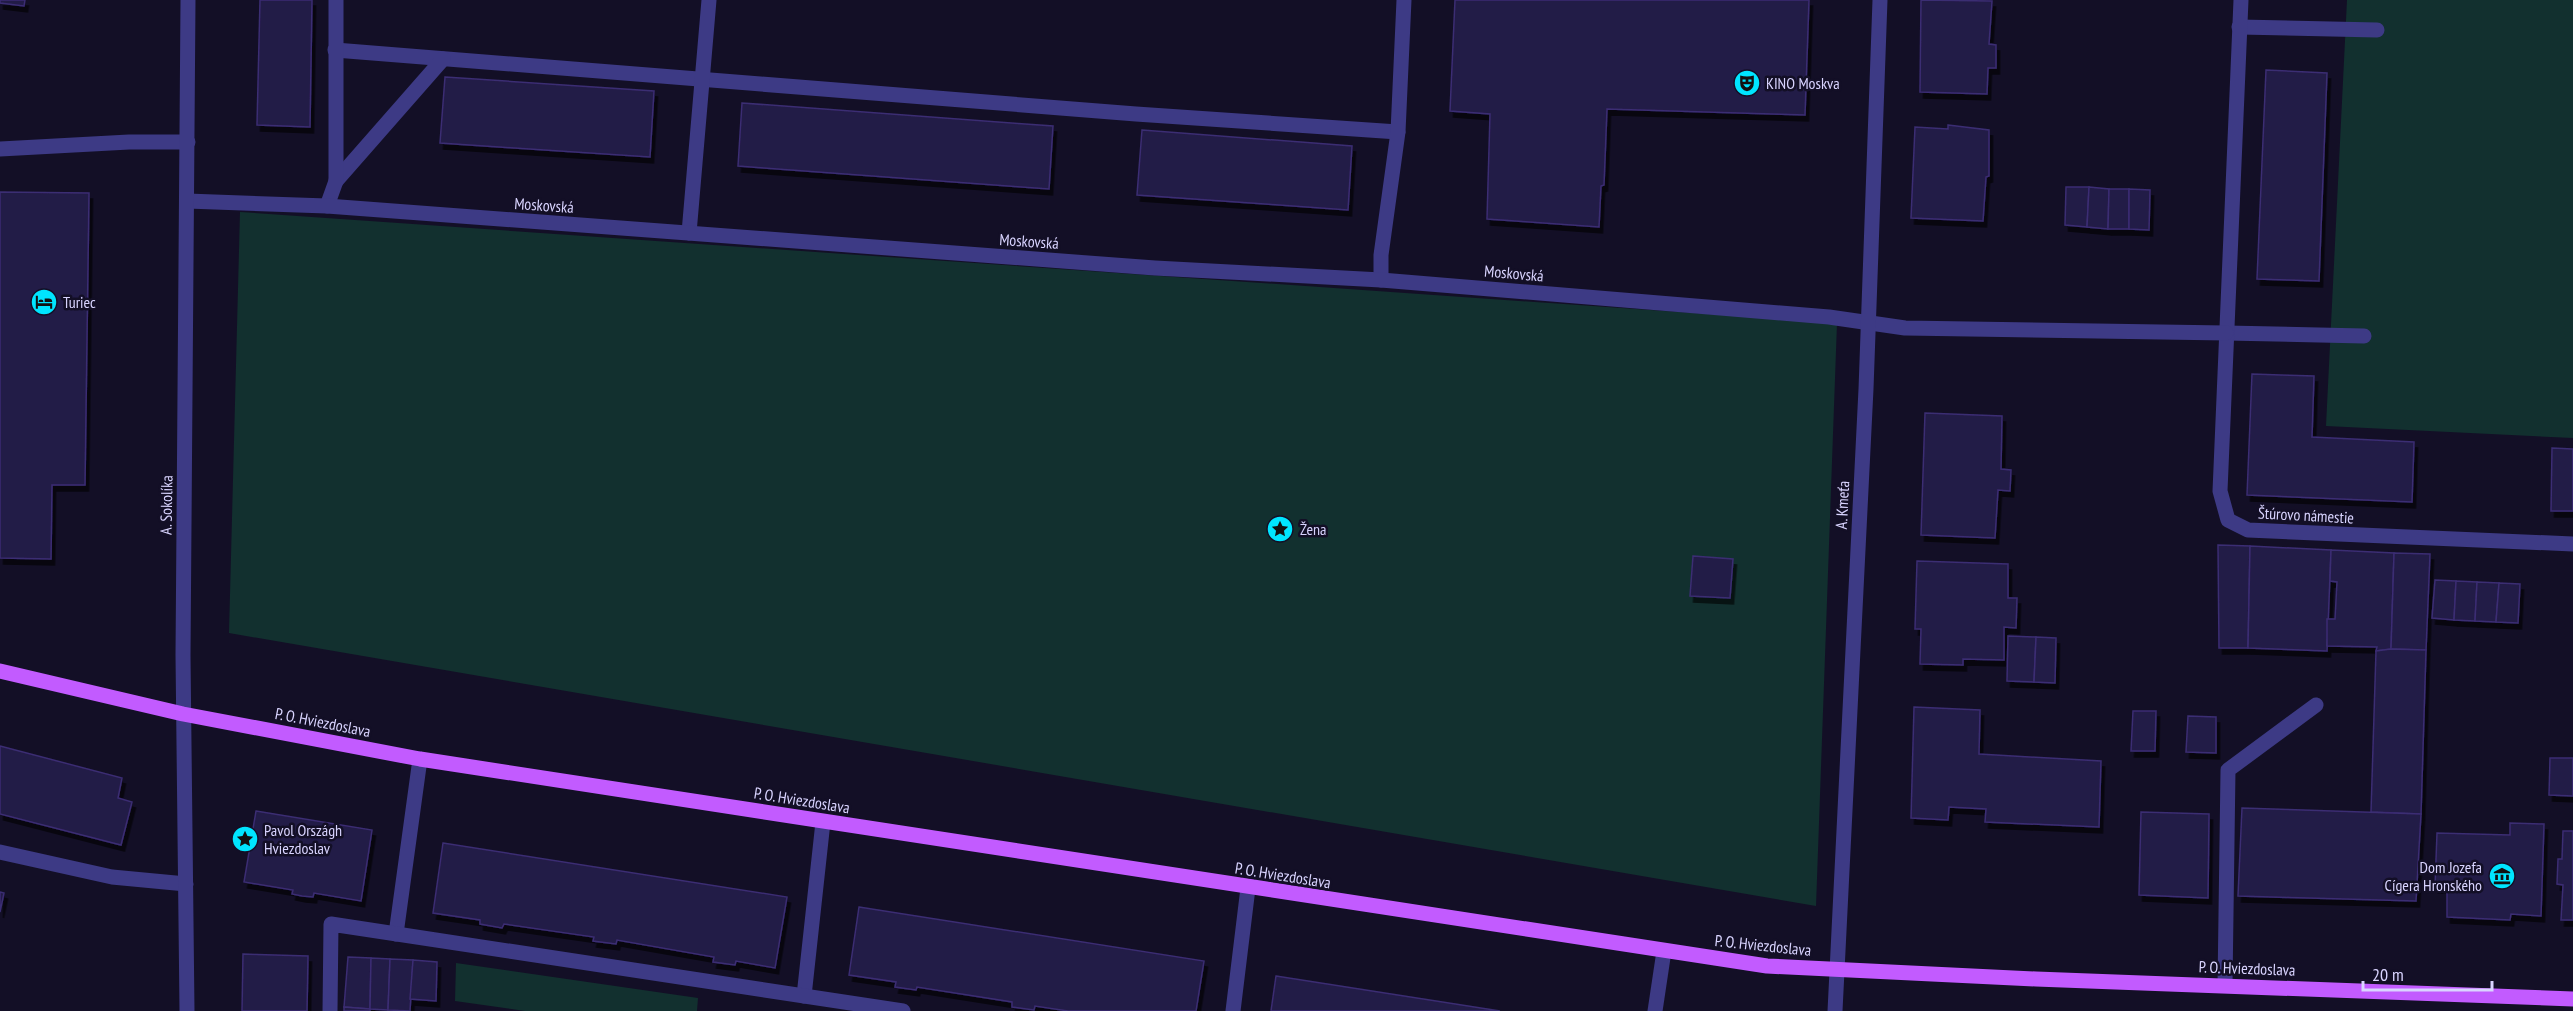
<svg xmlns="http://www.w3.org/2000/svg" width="2573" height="1011" viewBox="0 0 2573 1011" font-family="'PT Sans Narrow',sans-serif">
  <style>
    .green { fill: #12302f }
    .building { fill: #241b47; stroke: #3b2d73; stroke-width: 1.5; filter: url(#shadow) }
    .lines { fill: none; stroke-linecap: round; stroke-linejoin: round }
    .lane { stroke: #3d3a85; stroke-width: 15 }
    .street { stroke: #3d3a85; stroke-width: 15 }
    .primary { stroke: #c25bff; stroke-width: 15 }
    .labels { text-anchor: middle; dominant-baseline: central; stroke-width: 5; stroke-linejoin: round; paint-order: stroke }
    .poi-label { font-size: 16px; fill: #d9d4ff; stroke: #130f26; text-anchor: start }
    .street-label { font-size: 16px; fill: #d9d4ff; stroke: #130f26 }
  </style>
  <defs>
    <filter id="shadow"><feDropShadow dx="3.5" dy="6" stdDeviation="0" flood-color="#0009"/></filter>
  </defs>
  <rect width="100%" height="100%" fill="#130f26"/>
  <g class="green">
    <polygon points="2347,0 2573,0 2573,438 2326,426"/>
    <polygon points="240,212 1837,323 1816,906 229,633"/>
    <polygon points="456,963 698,998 697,1011 525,1011 455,1001"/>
  </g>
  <g class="building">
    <polygon points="0,0 25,0 24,6 0,3"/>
    <polygon points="260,0 312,0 310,127 257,125"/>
    <polygon points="1455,0 1809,0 1805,115 1607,109 1604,185 1601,186 1599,227 1487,219 1490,114 1450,111"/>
    <polygon points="1921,0 1992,1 1989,44 1996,45 1996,68 1988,68 1987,94 1920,92"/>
    <polygon points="2266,70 2327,73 2319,281 2257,279"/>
    <polygon points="445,77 654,91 650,157 440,143"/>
    <polygon points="742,103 1053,126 1049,189 738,166"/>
    <polygon points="1948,125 1989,130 1989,176 1986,177 1983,221 1911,218 1915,127 1948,129"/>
    <polygon points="1142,130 1352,146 1348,210 1137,195"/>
    <polygon points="2066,187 2089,187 2087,227 2065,225"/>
    <polygon points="2089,187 2109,189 2108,229 2087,227"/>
    <polygon points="2109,189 2129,189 2129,229 2108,229"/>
    <polygon points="2129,189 2150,190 2149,230 2129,229"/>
    <polygon points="0,192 89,193 85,485 52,485 51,559 0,558"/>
    <polygon points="2252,374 2314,376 2312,437 2414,442 2412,502 2247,495"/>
    <polygon points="1925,413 2002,416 2001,469 2011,470 2010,491 1998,490 1995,538 1921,535"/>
    <polygon points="2552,448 2573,449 2573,511 2551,511"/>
    <polygon points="2218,545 2250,546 2248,648 2219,648"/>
    <polygon points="2250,546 2331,550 2327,651 2248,648"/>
    <polygon points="2331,550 2394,553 2391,649 2376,651 2377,647 2327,646 2327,619 2335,619 2337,582 2330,581"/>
    <polygon points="2394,553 2430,554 2426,650 2391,649"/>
    <polygon points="1693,556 1733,559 1730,598 1690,596"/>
    <polygon points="1917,561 2008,564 2008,598 2017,598 2016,628 2004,627 2004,660 1963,659 1963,665 1920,664 1921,629 1915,629"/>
    <polygon points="2435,580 2456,581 2454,620 2432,618"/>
    <polygon points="2456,581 2477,582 2475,621 2454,620"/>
    <polygon points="2477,582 2499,583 2496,622 2475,621"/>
    <polygon points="2499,583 2520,584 2518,623 2496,622"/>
    <polygon points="2008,636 2036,637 2034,682 2007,681"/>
    <polygon points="2036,637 2056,638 2055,683 2034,682"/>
    <polygon points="2391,649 2426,650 2421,814 2371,812 2376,651"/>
    <polygon points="1914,707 1980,710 1979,754 2101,761 2099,827 1985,822 1986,809 1949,807 1948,820 1911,818"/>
    <polygon points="2133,711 2156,711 2155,751 2131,751"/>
    <polygon points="2188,716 2216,717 2216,753 2186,752"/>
    <polygon points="0,746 122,778 118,798 132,802 121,845 0,814"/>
    <polygon points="2550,758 2573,758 2573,796 2549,795"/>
    <polygon points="2242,808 2421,814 2416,901 2238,896"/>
    <polygon points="256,811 372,830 361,901 314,893 313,897 302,896 292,894 293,890 244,882"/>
    <polygon points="2141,812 2209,814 2208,898 2139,895"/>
    <polygon points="2510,823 2544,824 2541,916 2511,914 2510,920 2447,917 2447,887 2435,887 2437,833 2510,835"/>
    <polygon points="2563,831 2573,831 2573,920 2561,920 2563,885 2557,884 2558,859 2562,859"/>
    <polygon points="443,843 787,897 775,968 736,961 735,965 713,962 714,957 617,940 616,944 593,941 594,937 504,924 502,928 480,924 480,920 433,913"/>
    <polygon points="0,892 4,893 0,912"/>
    <polygon points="859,907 1204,961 1196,1011 1068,1011 1035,1006 1034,1010 1012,1007 1012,1002 917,987 916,990 895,987 896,982 849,975"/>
    <polygon points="243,954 308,956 307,1011 242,1011"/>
    <polygon points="348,957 371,958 370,1009 344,1007"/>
    <polygon points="371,958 390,959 388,1010 370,1009"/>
    <polygon points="390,959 413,960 410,1011 388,1010"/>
    <polygon points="413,960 437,962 436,1001 410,999"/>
    <polygon points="1276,976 1500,1011 1271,1011"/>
    <polygon points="344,1007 370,1009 370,1011 344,1011"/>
  </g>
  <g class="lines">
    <g class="lane">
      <polyline points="2239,27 2377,30"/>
      <polyline points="335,50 1136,114 1398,132"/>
      <polyline points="0,149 129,142 188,142"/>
      <polyline points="336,181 443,59"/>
      <polyline points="327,206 336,181 336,0"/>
      <polyline points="689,233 709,0"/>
      <polyline points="1381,280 1381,255 1398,132 1404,0"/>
      <polyline points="2226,333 2364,336"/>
      <polyline points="396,934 420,759"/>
      <polyline points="2225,985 2228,770 2316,705"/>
      <polyline points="804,996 823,822"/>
      <polyline points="330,1011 331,924 903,1011"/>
      <polyline points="1233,1011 1248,888"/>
      <polyline points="1655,1011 1664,951"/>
    </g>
    <g class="street">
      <polyline points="2241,0 2220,491 2228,520 2248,530 2573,544"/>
      <polyline points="187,201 327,206 1155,268 1381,280 1829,317 1905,328 2226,333"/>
      <polyline points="0,852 112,877 186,884"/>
      <polyline points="187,1011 183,655 188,0"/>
      <polyline points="1835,1011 1866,389 1880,0"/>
    </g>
    <polyline class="primary" points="0,671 183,714 420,759 1767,966 2036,979 2573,999"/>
  </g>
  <defs>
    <symbol id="theatre-disc" viewBox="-11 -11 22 22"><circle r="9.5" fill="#00e5ff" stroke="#130f26"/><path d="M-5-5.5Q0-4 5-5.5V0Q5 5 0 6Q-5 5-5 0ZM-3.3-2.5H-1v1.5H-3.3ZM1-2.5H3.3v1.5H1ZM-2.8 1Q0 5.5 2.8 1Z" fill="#111"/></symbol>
    <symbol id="hotel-disc" viewBox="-11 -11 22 22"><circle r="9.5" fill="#00e5ff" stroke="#130f26"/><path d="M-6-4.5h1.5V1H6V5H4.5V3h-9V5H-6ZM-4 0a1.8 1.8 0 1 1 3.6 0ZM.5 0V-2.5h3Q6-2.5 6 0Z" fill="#111"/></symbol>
    <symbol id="sight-disc" viewBox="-11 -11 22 22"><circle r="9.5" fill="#00e5ff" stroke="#130f26"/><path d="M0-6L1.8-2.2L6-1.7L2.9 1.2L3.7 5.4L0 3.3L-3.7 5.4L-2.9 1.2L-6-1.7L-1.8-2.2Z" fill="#111"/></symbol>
    <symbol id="museum-disc" viewBox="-11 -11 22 22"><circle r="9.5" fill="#00e5ff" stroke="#130f26"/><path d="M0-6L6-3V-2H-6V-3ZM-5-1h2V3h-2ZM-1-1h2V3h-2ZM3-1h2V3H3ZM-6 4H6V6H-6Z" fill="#111"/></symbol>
  </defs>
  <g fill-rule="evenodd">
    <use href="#theatre-disc" x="1732" y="68" width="30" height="30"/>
    <use href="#hotel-disc" x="29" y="287" width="30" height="30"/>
    <use href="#sight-disc" x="1265" y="514" width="30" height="30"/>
    <use href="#sight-disc" x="230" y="824" width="30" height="30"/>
    <use href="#museum-disc" x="2487" y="861" width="30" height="30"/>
  </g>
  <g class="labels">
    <g class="poi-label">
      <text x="1766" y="83">KINO Moskva</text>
      <text x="63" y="302">Turiec</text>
      <text x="1300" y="529">Žena</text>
      <text x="264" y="830">Pavol Országh<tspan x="264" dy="18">Hviezdoslav</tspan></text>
      <text x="2482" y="867" text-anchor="end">Dom Jozefa<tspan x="2482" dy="18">Cígera Hronského</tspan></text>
    </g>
    <g class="street-label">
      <text transform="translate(544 205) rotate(4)">Moskovská</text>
      <text transform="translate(1029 241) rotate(4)">Moskovská</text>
      <text transform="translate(1514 273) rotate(5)">Moskovská</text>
      <text transform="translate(166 505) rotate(-89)">A. Sokolíka</text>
      <text transform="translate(1842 505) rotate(-87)">A. Kmeťa</text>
      <text transform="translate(2306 515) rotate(3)">Štúrovo námestie</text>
      <text transform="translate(323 722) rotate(11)">P. O. Hviezdoslava</text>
      <text transform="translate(802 800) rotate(9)">P. O. Hviezdoslava</text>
      <text transform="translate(1283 875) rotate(9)">P. O. Hviezdoslava</text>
      <text transform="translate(1763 945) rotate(6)">P. O. Hviezdoslava</text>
      <text transform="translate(2247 968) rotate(2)">P. O. Hviezdoslava</text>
    </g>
  </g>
  <path d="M2363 981v9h129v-9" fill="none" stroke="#d9d4ff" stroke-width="3"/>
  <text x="2372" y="981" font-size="18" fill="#d9d4ff" stroke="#130f26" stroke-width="4.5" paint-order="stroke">20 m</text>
</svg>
